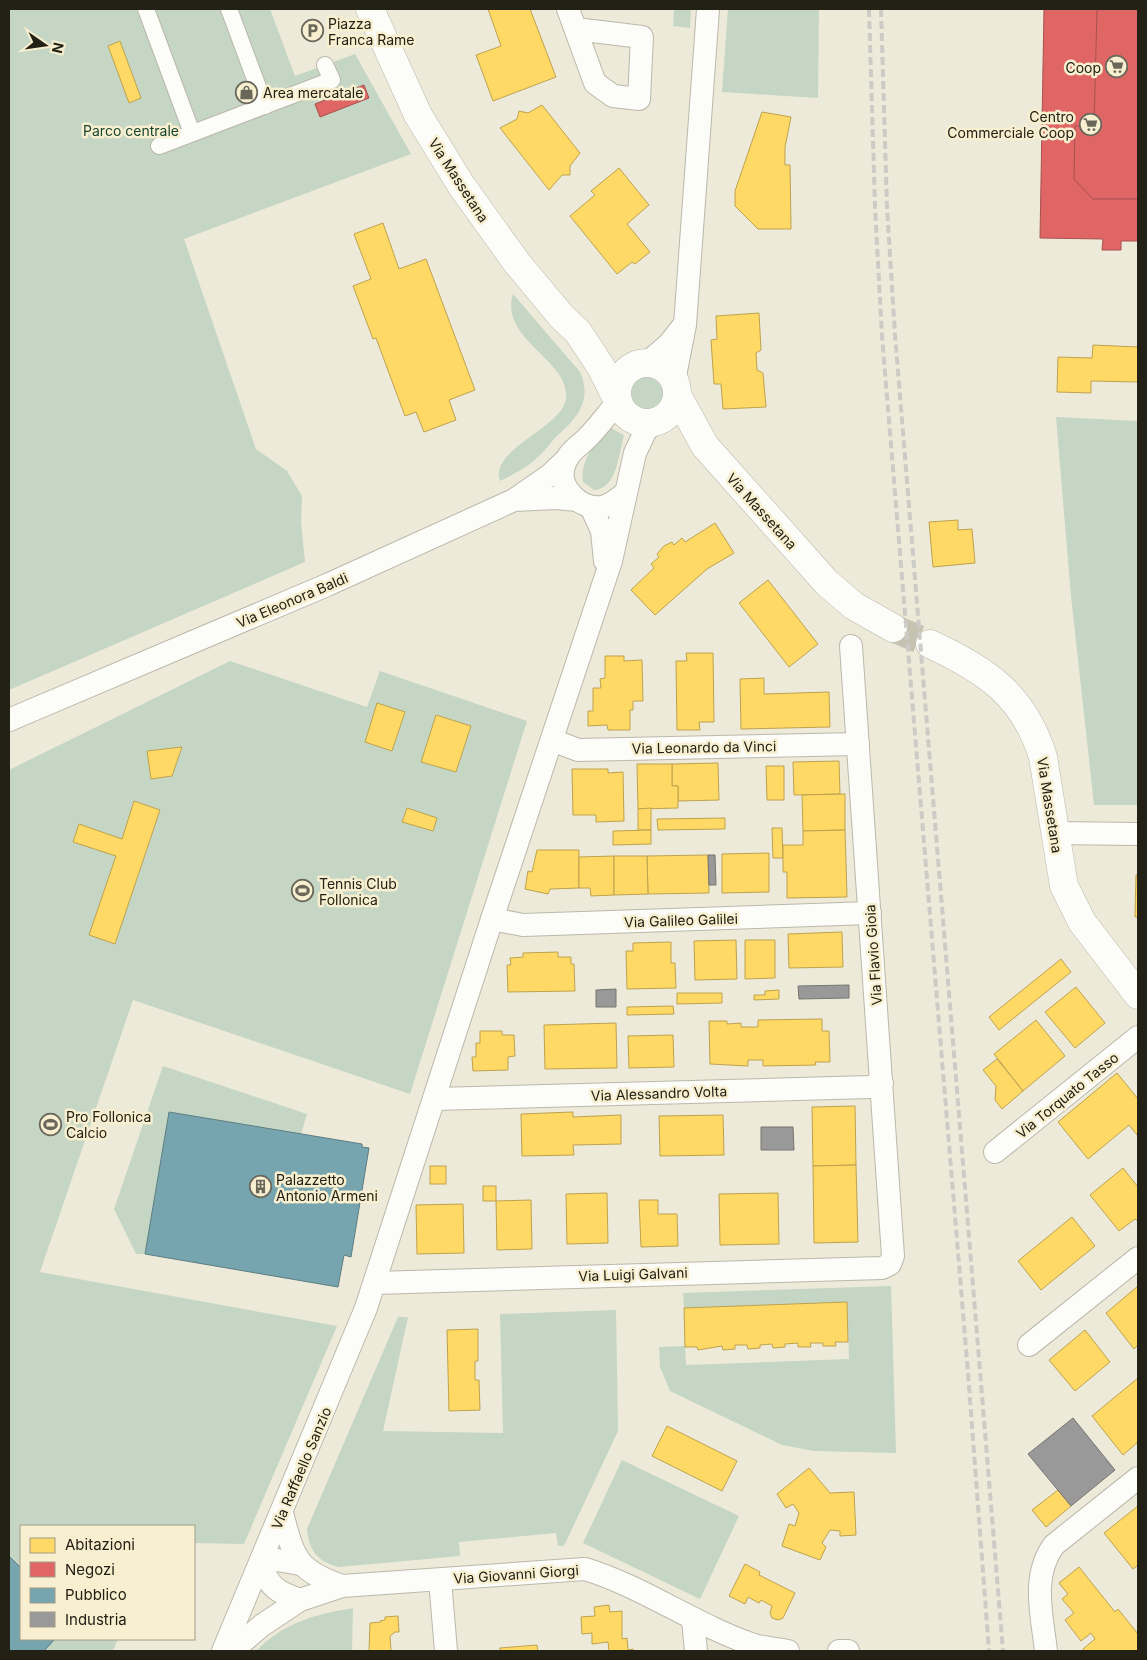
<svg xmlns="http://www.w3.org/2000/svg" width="1147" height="1660" viewBox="0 0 1147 1660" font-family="Inter,sans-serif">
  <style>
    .green { fill: #c5d6c4 }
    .homes { fill: #ffd966; stroke: #bda24e }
    .shops { fill: #e06666; stroke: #a7514e }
    .public { fill: #76a5af; stroke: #5d7d81 }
    .industry { fill: #999; stroke: #767571 }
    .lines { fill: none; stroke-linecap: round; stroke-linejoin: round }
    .secondary-tunnel { stroke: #c5c2b2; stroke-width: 28; stroke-dasharray: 28 14; stroke-linecap: butt }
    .pedestrian-casing { stroke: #bbb8ab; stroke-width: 18 }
    .minor-casing { stroke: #bbb8ab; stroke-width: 24 }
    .secondary-casing { stroke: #bbb8ab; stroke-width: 29 }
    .pedestrian { stroke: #fcfcf9; stroke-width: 16 }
    .minor { stroke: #fcfcf9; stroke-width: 22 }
    .secondary { stroke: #fcfcf9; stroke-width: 28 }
    .rail { stroke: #cccbc6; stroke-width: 4; stroke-dasharray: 8 4; stroke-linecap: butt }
    .labels { text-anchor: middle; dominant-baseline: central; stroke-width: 5; stroke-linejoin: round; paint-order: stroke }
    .poi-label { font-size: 14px; fill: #232015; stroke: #f7efd0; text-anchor: start }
    .park-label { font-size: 14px; fill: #18452f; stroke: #f7efd0 }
    .street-label { font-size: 14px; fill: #232015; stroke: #f7efd0 }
  </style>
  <rect width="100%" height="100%" fill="#eeead9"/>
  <g class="green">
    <polygon points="9,9 270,9 295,76 355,54 411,154 184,239 256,449 287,471 302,496 301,522 305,562 9,690"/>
    <polygon points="674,9 691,9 690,28 673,26"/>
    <polygon points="728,9 819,9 818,98 722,92"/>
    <path d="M513,294l67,78c12,27 -1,44 -20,61 -8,7 -13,16 -21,23 -11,11 -25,18 -39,25 -11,-32 62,-53 66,-82 5,-39 -67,-59 -53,-105z"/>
    <circle cx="646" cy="393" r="18"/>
    <polygon points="1056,417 1138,421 1138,805 1094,805 1071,596"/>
    <path d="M609,427l15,8c-5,18 -7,54 -30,55l-11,-8c-3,-23 13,-39 26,-55z"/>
    <polygon points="230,661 367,707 380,671 527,721 410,1094 133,1000 40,1272 337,1326 244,1544 194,1543 194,1526 21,1526 21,1639 118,1639 113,1651 9,1651 9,770"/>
    <polygon points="163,1066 307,1114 301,1134 169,1112 145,1254 136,1254 114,1209"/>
    <polygon points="891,1286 896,1453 814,1451 782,1445 670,1391 660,1367 659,1347 685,1346 686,1365 849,1359 847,1303 684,1308 683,1293"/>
    <path d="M616,1310l2,121 -54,115h-6l-2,-13 -97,9 1,14 -121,11c-21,-5 -30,-16 -32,-38l91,-212h10l-25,114 120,2 -3,-119z"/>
    <polygon points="622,1460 739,1516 700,1599 583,1543"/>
    <path d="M353,1608l-1,43h-96c27,-28 60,-37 97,-43z"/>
  </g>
  <g class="homes">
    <polygon points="488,9 530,9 556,77 493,101 476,55 501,46"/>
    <polygon points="120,41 141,98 129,103 108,46"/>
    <polygon points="542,105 580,153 570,166 570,175 562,175 549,190 500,128 517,119 519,111 528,113"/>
    <polygon points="762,112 791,117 785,147 785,165 790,165 791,229 758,229 735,206 735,191"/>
    <polygon points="619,168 649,205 627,224 650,252 635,264 632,262 617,274 570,216 595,195 591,191"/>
    <polygon points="383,223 399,269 426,259 475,390 449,400 456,420 424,432 416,412 405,416 376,338 373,339 353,286 371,279 354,234"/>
    <polygon points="759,313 761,350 756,353 757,370 763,373 766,407 723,409 721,384 714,384 711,340 717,339 716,316"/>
    <polygon points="1093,345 1138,347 1138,382 1091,381 1091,393 1057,392 1058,357 1092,358"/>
    <polygon points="958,520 958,530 972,529 975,563 933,567 929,522"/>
    <polygon points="715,523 734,553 707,569 655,615 631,590 654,568 651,564 659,557 657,554 664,546 672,542 674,545 682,538 685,542"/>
    <polygon points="768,580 818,644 789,667 739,603"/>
    <polygon points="686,653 713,653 714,722 699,722 700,730 677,730 676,661 687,661"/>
    <polygon points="605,656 624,656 624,661 642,660 643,701 633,701 633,710 630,710 630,730 608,730 607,725 588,726 588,711 593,711 593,688 601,688 600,679 605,678"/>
    <polygon points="764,678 764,694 829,692 830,727 741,729 740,679"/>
    <polygon points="377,703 405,712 392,751 365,742"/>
    <polygon points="436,715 471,726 456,772 421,762"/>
    <polygon points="182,747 172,776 151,779 147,751"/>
    <polygon points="839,761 840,794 794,795 793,762"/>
    <polygon points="718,763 719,800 678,801 678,786 672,786 672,764"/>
    <polygon points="637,764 672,764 672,786 678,786 678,808 638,809"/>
    <polygon points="766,766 784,766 784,800 767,800"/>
    <polygon points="572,769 608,769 608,773 623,772 624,821 596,822 596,815 573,815"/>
    <polygon points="845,794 845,830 803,831 802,795"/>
    <polygon points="134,801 160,810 115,944 89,935 116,856 73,842 79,824 122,839"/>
    <polygon points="407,808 437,818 433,831 402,822"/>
    <polygon points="651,808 651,830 638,830 638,809"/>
    <polygon points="725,818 725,829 658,830 657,819"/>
    <polygon points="772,828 782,828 783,858 773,858"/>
    <polygon points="651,830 651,844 613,845 613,831"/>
    <polygon points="845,830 847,897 787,898 787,872 783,872 783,845 803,845 803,831"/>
    <polygon points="537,850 579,850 579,888 550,889 548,894 525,889 528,871 532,872"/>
    <polygon points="769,853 769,892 722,893 722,854"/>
    <polygon points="708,855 709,893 648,894 647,856"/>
    <polygon points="614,856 614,895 591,896 590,888 579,888 579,857"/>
    <polygon points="614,856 647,856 648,894 614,895"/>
    <polygon points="1136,875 1138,875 1138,917 1135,917"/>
    <polygon points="842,932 843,967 789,968 788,934"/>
    <polygon points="736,940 737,979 695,980 694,941"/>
    <polygon points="745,940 775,940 775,978 745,979"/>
    <polygon points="671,942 671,963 675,963 676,988 627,989 626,951 633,951 633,943"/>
    <polygon points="558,952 558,957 571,957 571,964 574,964 575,991 508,992 507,965 511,965 510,958 523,957 523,953"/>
    <polygon points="1061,959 1071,972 999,1030 989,1017"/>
    <polygon points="1076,987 1105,1023 1075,1048 1045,1012"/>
    <polygon points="779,990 779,999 754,1000 754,995 765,995 765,991"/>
    <polygon points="677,993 722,993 722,1003 677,1004"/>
    <polygon points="673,1006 674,1014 627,1015 627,1007"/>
    <polygon points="822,1019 822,1031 829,1031 830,1062 815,1062 816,1065 763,1066 763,1060 748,1060 748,1066 710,1064 709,1021 727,1021 727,1024 741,1023 741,1027 758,1027 758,1020"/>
    <polygon points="1036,1020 1065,1056 1023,1091 994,1054"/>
    <polygon points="616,1023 617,1068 545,1069 544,1025"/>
    <polygon points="480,1031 502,1031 502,1035 514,1035 515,1056 508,1057 508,1070 473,1071 472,1057 476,1057 476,1043 480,1043"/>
    <polygon points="673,1035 674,1067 629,1068 628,1036"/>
    <polygon points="997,1059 1023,1091 1002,1109 995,1100 996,1086 983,1070"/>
    <polygon points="1117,1073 1138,1099 1138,1136 1129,1125 1088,1159 1058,1122"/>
    <polygon points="855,1106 856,1165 813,1166 812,1107"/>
    <polygon points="573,1112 573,1117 621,1115 621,1144 573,1145 574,1155 522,1156 521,1114"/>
    <polygon points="723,1115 724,1155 660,1156 659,1116"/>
    <polygon points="856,1165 858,1242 814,1243 813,1166"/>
    <rect x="430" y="1166" width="16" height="18"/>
    <polygon points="1123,1168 1138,1187 1138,1221 1135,1219 1119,1231 1090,1195"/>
    <rect x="483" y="1186" width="13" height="15"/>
    <polygon points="607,1193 608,1243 567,1244 566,1194"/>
    <polygon points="778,1193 779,1244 720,1245 719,1194"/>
    <polygon points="531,1200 532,1249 497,1250 496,1201"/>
    <polygon points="639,1200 658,1200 658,1214 677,1214 678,1246 641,1247"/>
    <polygon points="463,1204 464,1253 417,1254 416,1205"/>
    <polygon points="1072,1217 1095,1246 1041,1290 1018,1261"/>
    <polygon points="1138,1286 1138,1345 1134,1349 1106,1313"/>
    <polygon points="847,1302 848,1342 835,1342 836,1346 823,1346 823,1343 810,1343 811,1347 798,1347 798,1343 785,1344 785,1347 773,1348 772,1344 760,1345 760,1348 748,1349 747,1345 735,1345 735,1349 723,1350 722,1346 698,1350 697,1347 685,1347 684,1308"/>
    <polygon points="478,1329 478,1361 475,1361 475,1380 479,1380 480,1410 449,1411 447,1330"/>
    <polygon points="1085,1330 1110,1362 1075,1391 1049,1360"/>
    <polygon points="1138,1378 1138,1442 1123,1455 1092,1416"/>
    <polygon points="667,1426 737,1461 722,1491 652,1456"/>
    <polygon points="809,1468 830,1493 854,1492 856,1535 840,1536 840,1531 830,1530 822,1543 826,1547 820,1560 782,1546 789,1524 795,1526 799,1513 793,1504 786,1508 777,1494"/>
    <polygon points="1058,1490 1071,1506 1046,1527 1032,1510"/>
    <polygon points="1138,1506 1138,1565 1133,1569 1104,1533"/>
    <polygon points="745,1564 760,1572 759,1575 795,1593 783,1618 778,1620 772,1618 770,1613 772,1606 761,1600 759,1603 748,1597 745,1604 729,1596"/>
    <polygon points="1079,1567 1115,1612 1118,1609 1138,1634 1138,1651 1084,1651 1083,1649 1095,1639 1091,1633 1081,1641 1065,1620 1074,1613 1062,1599 1068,1594 1059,1583"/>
    <polygon points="609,1605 610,1612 622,1611 622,1639 627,1638 628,1650 633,1649 634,1651 609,1651 608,1642 592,1644 592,1633 582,1634 581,1617 595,1616 594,1607"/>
    <polygon points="398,1616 399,1632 395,1632 390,1636 391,1651 369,1651 370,1623 381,1622 380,1621 385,1620 385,1617"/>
    <polygon points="537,1645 538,1651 500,1651 500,1648"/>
  </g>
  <g class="shops">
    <polygon points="1044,9 1138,9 1138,241 1121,241 1121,250 1102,250 1103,239 1040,238"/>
    <polygon points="1097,9 1138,9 1138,199 1093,199 1074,179 1075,126 1094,126"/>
    <polygon points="364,85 369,98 320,117 315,104"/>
  </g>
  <g class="public">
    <polygon points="169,1112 362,1144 362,1147 369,1148 351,1257 344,1255 338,1287 145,1254"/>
    <polygon points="9,1556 21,1568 21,1639 55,1639 44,1651 9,1651"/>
  </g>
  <g class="industry">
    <polygon points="708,855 715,855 716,885 709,885"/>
    <polygon points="849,985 849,998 799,999 798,986"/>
    <polygon points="616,989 616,1007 596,1007 596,990"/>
    <polygon points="761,1127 793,1127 794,1150 761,1150"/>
    <polygon points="1073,1418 1115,1470 1071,1506 1028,1454"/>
  </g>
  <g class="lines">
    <polyline class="secondary-tunnel" points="893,628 930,644"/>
    <defs>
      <g id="pedestrian">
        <polyline points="146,9 192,133"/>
        <polyline points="229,9 265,106"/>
        <polyline points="159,146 332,80 325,65"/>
      </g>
      <g id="minor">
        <polyline points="568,9 595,83 613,96 639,99 642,37 576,29"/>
        <polyline points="648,362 669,344 684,325"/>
        <polyline points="674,381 685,325 708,9"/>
        <path d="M618,402c-10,11 -19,24 -30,35 -9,10 -20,14 -24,29 -7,21 16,44 38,41 9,-2 16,-8 23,-14"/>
        <polyline points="514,500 550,475 567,459"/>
        <polyline points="591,507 602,531 605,561"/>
        <polyline points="9,720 327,585 514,500 556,498 577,500"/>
        <polyline points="552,740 578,750 858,744"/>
        <polyline points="1054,833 1138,834"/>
        <polyline points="492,919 523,925 870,913"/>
        <polyline points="435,1099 870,1087 882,1083"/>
        <polyline points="995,1152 1138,1037"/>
        <polyline points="375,1283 882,1268 890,1264 893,1256 851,646"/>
        <polyline points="1029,1345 1138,1258"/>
        <path d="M282,1513c12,45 14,57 60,73"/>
        <polyline points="440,1580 446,1651"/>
        <path d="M300,1600c-23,-8 -30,-12 -40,-36l17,-4 23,4"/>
        <polyline points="693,1620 696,1651"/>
        <polyline points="223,1651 366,1308 492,919 611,561 635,453 645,432 654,422"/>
        <path d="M232,1651l29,-25 39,-26 42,-14 243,-17c59,18 110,56 169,76 11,3 23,4 34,6"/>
        <polyline points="839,1651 848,1651"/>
        <path d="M1046,1651c-4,-36 -15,-75 8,-106l84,-67"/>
      </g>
      <g id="secondary">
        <polyline points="370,9 418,115 461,185 517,263 562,317 578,332 601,367 616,397"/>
        <circle cx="647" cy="393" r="30"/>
        <polyline points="677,395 705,446 827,583 854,606 893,628"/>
        <path d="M930,644c56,26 94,51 113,113l21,129 18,36 56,73"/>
      </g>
    </defs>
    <use href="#pedestrian" class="pedestrian-casing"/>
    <use href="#minor" class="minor-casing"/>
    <use href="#secondary" class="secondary-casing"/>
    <use href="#pedestrian" class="pedestrian"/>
    <use href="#minor" class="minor"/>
    <use href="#secondary" class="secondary"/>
    <g class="rail">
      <polyline points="869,9 875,207 882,336 968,1373 989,1651"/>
      <polyline points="881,9 887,207 895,335 1003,1651"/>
    </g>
  </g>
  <defs>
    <symbol id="parking-ring" viewBox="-11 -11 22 22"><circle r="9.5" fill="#f7efd0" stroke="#6a675a" stroke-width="1.5"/><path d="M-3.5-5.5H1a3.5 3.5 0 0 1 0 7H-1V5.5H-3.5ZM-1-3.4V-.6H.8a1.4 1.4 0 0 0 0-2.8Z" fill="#6a675a"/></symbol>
    <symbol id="supermarket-ring" viewBox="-11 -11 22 22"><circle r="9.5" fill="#f7efd0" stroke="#6a675a" stroke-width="1.5"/><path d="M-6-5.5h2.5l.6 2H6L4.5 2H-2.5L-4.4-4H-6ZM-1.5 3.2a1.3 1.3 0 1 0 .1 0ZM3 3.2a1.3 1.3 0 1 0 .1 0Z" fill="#6a675a"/></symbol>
    <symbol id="shop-ring" viewBox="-11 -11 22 22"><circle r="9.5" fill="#f7efd0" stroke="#6a675a" stroke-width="1.5"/><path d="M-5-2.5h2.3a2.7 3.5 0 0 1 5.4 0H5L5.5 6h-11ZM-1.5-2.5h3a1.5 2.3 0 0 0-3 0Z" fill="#6a675a"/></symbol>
    <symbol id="stadium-ring" viewBox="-11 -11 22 22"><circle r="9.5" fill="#f7efd0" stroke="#6a675a" stroke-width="1.5"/><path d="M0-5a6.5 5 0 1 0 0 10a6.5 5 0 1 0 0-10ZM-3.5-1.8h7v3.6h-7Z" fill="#6a675a"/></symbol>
    <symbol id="building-ring" viewBox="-11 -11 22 22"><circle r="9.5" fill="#f7efd0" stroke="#6a675a" stroke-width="1.5"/><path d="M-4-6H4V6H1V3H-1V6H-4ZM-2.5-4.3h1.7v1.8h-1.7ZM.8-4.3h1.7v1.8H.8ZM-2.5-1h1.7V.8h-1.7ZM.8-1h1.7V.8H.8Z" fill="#6a675a"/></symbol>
  </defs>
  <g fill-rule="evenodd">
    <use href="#parking-ring" x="300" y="18" width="25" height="25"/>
    <use href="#supermarket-ring" x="1104" y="54" width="25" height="25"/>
    <use href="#shop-ring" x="234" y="80" width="25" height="25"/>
    <use href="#supermarket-ring" x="1078" y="112" width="25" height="25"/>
    <use href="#stadium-ring" x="290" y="878" width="25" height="25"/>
    <use href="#stadium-ring" x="38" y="1112" width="25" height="25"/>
    <use href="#building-ring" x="248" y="1174" width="25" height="25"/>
  </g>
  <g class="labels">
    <g class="poi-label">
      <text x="328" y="23">Piazza<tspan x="328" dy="16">Franca Rame</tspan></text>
      <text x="1101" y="67" text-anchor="end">Coop</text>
      <text x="263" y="92">Area mercatale</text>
      <text x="1074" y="116" text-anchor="end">Centro<tspan x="1074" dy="16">Commerciale Coop</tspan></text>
      <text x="319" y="883">Tennis Club<tspan x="319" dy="16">Follonica</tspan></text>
      <text x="66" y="1116">Pro Follonica<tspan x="66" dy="16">Calcio</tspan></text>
      <text x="276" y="1179">Palazzetto<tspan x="276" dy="16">Antonio Armeni</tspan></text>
    </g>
    <g class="park-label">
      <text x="131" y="130">Parco centrale</text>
    </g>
    <g class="street-label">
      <text transform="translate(459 180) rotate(57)">Via Massetana</text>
      <text transform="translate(762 511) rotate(48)">Via Massetana</text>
      <text transform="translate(292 600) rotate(-23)">Via Eleonora Baldi</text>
      <text transform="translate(704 747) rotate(-1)">Via Leonardo da Vinci</text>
      <text transform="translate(1050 805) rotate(81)">Via Massetana</text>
      <text transform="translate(681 920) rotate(-2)">Via Galileo Galilei</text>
      <text transform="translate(873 955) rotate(-94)">Via Flavio Gioia</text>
      <text transform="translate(659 1093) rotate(-2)">Via Alessandro Volta</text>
      <text transform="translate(1067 1095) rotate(-39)">Via Torquato Tasso</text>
      <text transform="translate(633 1274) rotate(-2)">Via Luigi Galvani</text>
      <text transform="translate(301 1468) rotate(-67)">Via Raffaello Sanzio</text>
      <text transform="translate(516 1574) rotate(-4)">Via Giovanni Giorgi</text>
    </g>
  </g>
  <rect width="1147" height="1660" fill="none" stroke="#232015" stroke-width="20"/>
  <rect x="20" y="1525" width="175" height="115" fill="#f7efd0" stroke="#a29c85"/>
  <rect x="30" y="1538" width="25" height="15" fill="#ffd966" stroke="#a29c85"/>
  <text x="65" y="1550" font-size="15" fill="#232015">Abitazioni</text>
  <rect x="30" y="1562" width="25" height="15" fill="#e06666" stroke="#a29c85"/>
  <text x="65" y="1575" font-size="15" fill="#232015">Negozi</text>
  <rect x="30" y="1588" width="25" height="15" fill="#76a5af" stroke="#a29c85"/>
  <text x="65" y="1600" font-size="15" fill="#232015">Pubblico</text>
  <rect x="30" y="1612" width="25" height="15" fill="#999999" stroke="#a29c85"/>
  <text x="65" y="1625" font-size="15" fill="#232015">Industria</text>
  <g transform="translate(45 45) rotate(103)" stroke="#f7efd0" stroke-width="4" paint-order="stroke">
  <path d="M0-4L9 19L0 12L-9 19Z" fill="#232015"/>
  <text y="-8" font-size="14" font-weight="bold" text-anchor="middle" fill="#232015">N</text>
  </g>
</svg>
